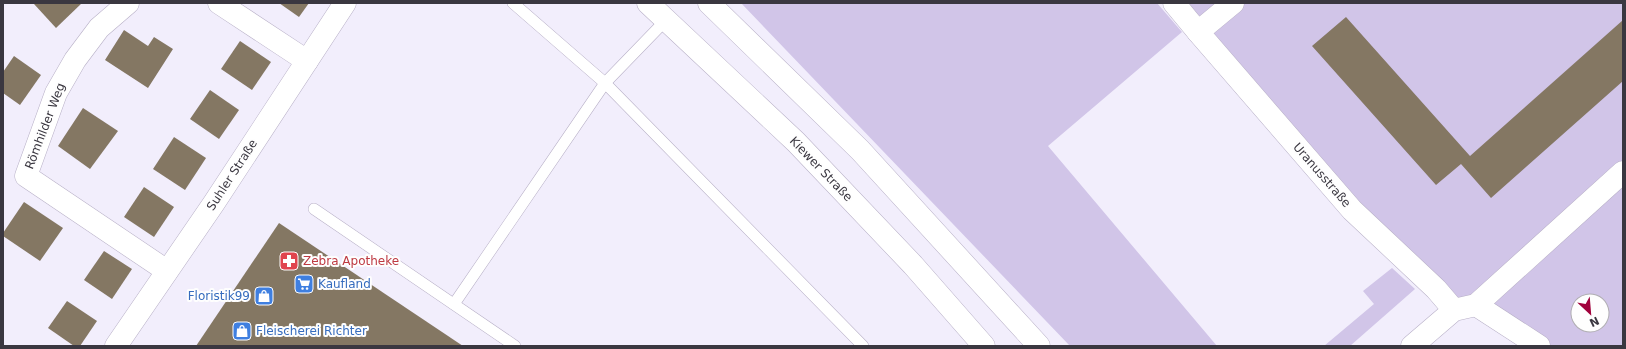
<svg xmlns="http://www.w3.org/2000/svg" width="1626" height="349" viewBox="0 0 1626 349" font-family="'DejaVu Sans',sans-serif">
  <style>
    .green { fill: #d1c5e8; fill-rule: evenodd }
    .building { fill: #847763 }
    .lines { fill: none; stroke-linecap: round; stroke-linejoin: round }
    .service-casing { stroke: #b8b0c7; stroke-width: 12 }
    .minor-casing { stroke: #b8b0c7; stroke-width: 23 }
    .primary-casing { stroke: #b8b0c7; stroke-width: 23 }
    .service { stroke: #fff; stroke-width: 11 }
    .minor { stroke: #fff; stroke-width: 22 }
    .primary { stroke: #fff; stroke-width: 22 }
    .labels { text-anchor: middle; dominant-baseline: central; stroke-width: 4; stroke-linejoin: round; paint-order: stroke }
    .street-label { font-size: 12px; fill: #3a3740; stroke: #fefefe }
    .health-label { font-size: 12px; fill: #be3a42; stroke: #fefefe; text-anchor: start }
    .shop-label { font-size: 12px; fill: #366cbe; stroke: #fefefe; text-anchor: start }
  </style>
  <rect width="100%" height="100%" fill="#f2eefc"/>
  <g class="green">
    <polygon points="741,3 1157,3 1182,32 1048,146 1217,346 1070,346"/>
    <path d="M1174,3h449v343h-84l-63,-41 -22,5zM1578,301h24v24h-24z"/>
    <polygon points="1392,268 1415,289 1350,346 1324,346 1374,304 1363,291"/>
  </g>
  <g class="building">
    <polygon points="35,3 82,3 56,28 34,4"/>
    <polygon points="279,3 309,3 299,17"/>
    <polygon points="1346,17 1470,156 1623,20 1623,81 1491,198 1461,164 1436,185 1312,46"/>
    <polygon points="124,30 148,46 154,37 173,49 148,88 105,60"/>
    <polygon points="240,41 271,62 252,90 221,69"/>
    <polygon points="14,56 41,75 20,105 3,93 3,72"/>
    <polygon points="210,90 239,110 219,139 190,119"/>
    <polygon points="83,108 118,131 90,169 58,146"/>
    <polygon points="174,137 206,158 185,190 153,169"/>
    <polygon points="144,187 174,207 154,237 124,217"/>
    <polygon points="24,202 63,228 40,261 3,236 3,233"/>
    <polygon points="279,223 463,346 196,346"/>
    <polygon points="104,251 132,269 112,299 84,280"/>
    <polygon points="67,301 97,321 80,346 74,346 48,328"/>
  </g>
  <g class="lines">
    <defs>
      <g id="service">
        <polyline points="513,3 605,83 863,346"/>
        <polyline points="314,209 515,346"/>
        <polyline points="454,304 605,83 666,20"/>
      </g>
      <g id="minor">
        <polyline points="128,3 99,28 75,60 56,93 26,176 167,271"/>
        <polyline points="219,3 307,61"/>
        <polyline points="1174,3 1198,32"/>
        <polyline points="1233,3 1198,32 1352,210 1436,289 1454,310"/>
        <polyline points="1476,305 1539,346"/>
        <polyline points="116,346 214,203 345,3"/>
        <polyline points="1412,346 1454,310 1476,305 1623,172"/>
      </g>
      <g id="primary">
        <polyline points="648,3 796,142 913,265 984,346"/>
        <polyline points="709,3 860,150 1039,346"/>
      </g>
    </defs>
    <use href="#service" class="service-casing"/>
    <use href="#minor" class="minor-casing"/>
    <use href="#primary" class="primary-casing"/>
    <use href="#service" class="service"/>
    <use href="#minor" class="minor"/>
    <use href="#primary" class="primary"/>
  </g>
  <defs>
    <symbol id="pharmacy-square" viewBox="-11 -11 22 22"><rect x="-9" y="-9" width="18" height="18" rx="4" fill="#e0444e" stroke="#fefefe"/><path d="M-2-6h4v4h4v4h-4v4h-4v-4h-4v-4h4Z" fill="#fff"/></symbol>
    <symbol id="supermarket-square" viewBox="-11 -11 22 22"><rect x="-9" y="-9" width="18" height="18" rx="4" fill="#3f7fe0" stroke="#fefefe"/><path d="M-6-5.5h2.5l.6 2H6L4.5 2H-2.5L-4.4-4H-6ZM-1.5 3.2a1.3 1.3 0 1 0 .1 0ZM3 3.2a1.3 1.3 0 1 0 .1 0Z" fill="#fff"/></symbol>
    <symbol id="shop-square" viewBox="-11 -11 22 22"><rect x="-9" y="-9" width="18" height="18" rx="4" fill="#3f7fe0" stroke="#fefefe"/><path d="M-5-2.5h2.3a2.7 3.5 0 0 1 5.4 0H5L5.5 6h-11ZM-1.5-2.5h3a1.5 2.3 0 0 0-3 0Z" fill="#fff"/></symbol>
  </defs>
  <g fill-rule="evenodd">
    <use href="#pharmacy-square" x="278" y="250" width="22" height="22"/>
    <use href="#supermarket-square" x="293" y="273" width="22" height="22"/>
    <use href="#shop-square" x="253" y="285" width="22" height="22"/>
    <use href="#shop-square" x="231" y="320" width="22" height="22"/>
  </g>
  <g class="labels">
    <g class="street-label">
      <text transform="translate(45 126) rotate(-69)">Römhilder Weg</text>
      <text transform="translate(821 169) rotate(46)">Kiewer Straße</text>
      <text transform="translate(232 175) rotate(-57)">Suhler Straße</text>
      <text transform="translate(1322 175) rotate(49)">Uranusstraße</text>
    </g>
    <g class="health-label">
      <text x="303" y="261">Zebra Apotheke</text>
    </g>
    <g class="shop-label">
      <text x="318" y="284">Kaufland</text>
      <text x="250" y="296" text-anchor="end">Floristik99</text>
      <text x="256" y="331">Fleischerei Richter</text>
    </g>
  </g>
  <rect width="1626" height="349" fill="none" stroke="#3a3740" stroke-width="8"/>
  <g transform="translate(1590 313) rotate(154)"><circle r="19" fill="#fefefe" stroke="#b0aeb2"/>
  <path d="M0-3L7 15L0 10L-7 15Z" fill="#a1023c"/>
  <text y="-6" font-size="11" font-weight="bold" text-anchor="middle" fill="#3a3740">N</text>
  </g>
</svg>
